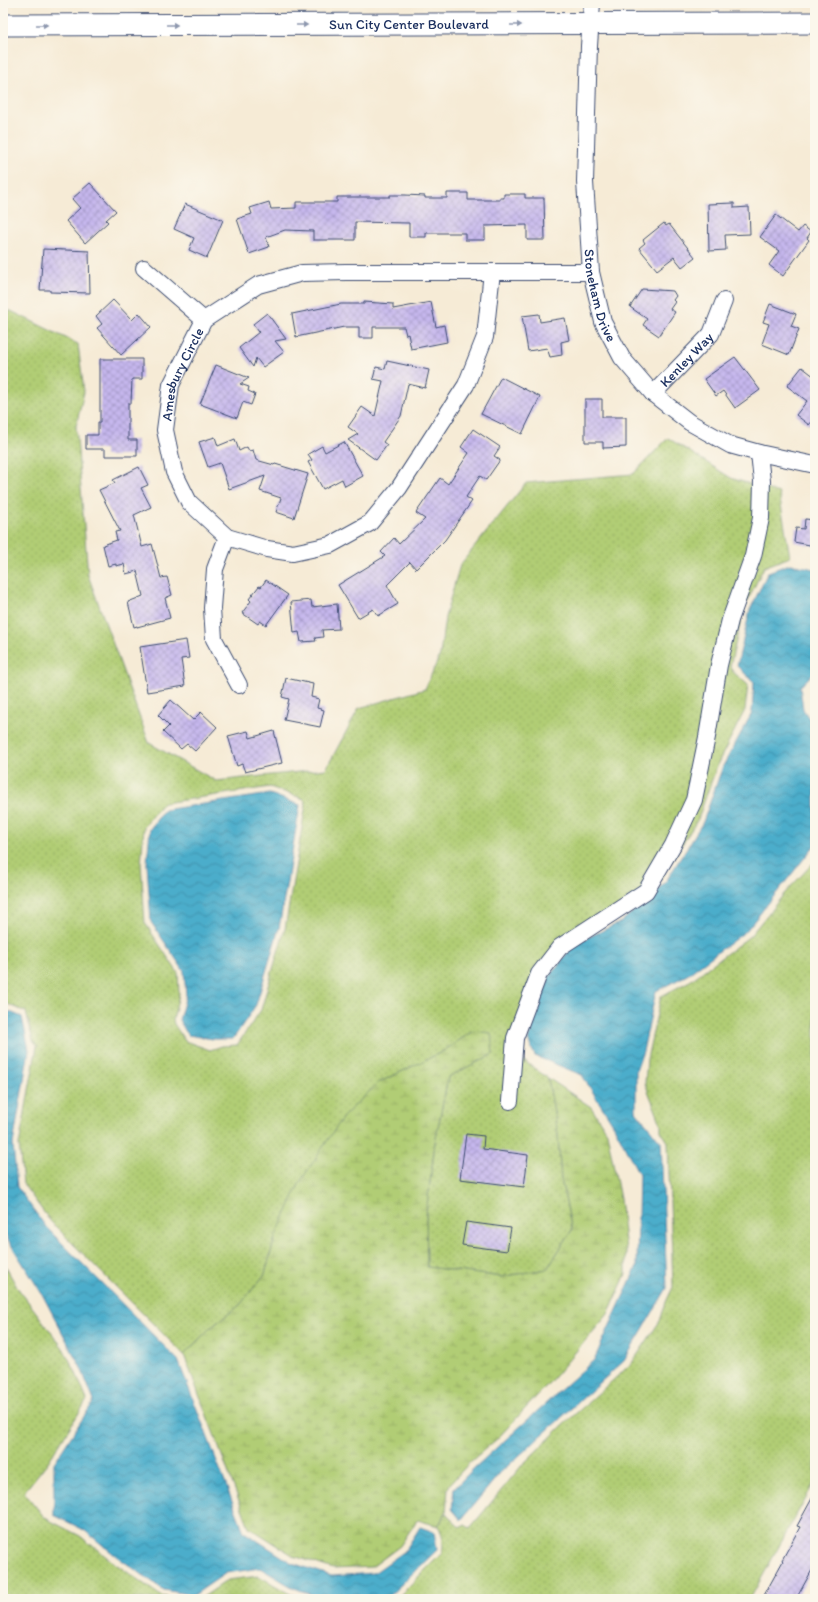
<svg xmlns="http://www.w3.org/2000/svg" width="818" height="1602" viewBox="0 0 818 1602" font-family="Itim,sans-serif">
  <style>
    .green { fill: url(#green-dots); stroke: #667e69; fill-rule: evenodd }
    .wetland { fill: url(#wetland-marsh); stroke: #667e69 }
    .water { fill: url(#water-waves); stroke: #346e94 }
    .building { fill: url(#building-cross-hatch) }
    .lines { fill: none; stroke-linecap: round; stroke-linejoin: round }
    .minor-casing { stroke: #3c4b70; stroke-width: 18 }
    .major-casing { stroke: #3c4b70; stroke-width: 23 }
    .minor { stroke: #fff; stroke-width: 16 }
    .major { stroke: #fff; stroke-width: 21 }
    .oneway { fill: #8d97ae }
    .labels { text-anchor: middle; dominant-baseline: central; stroke-width: 3.5; stroke-linejoin: round; paint-order: stroke }
    .street-label { font-size: 14px; fill: #1b2f5e; stroke: #fbf7ec }
  </style>
  <defs>
    <pattern id="green-dots" width="8" height="8" patternUnits="userSpaceOnUse"><rect width="8" height="8" fill="#b1cd74"/><path d="M2 2h.1M6 6h.1" fill="none" stroke="#98b067" stroke-width="1.8" stroke-linecap="round"/></pattern>
    <pattern id="wetland-marsh" width="20" height="14" patternUnits="userSpaceOnUse"><rect width="20" height="14" fill="#b1cd74"/><path d="M1 5h8M5 5V1M11 12h8M15 12V8" fill="none" stroke="#98b067"/></pattern>
    <pattern id="water-waves" width="16" height="10" patternUnits="userSpaceOnUse"><rect width="16" height="10" fill="#4cadcb"/><path d="M0 5q4-4 8 0t8 0" fill="none" stroke="#3e8da8"/></pattern>
    <pattern id="building-cross-hatch" width="8" height="8" patternUnits="userSpaceOnUse"><rect width="8" height="8" fill="#c6b7ed"/><path d="M0 0l8 8M0 8l8-8" fill="none" stroke="#a095c3"/></pattern>
  </defs>
  <rect width="100%" height="100%" fill="#fbf7ec"/>
  <filter id="ink" filterUnits="userSpaceOnUse"><feTurbulence type="fractalNoise" baseFrequency=".025" numOctaves="2"/><feDisplacementMap in="SourceGraphic" scale="8" xChannelSelector="R" yChannelSelector="G"/><feConvolveMatrix kernelMatrix="1 2 1 2 8 2 1 2 1" color-interpolation-filters="sRGB"/></filter>
  <filter id="wash" filterUnits="userSpaceOnUse"><feTurbulence type="fractalNoise" baseFrequency=".012" numOctaves="4" result="noise"/><feDisplacementMap in="SourceGraphic" scale="16" xChannelSelector="R" yChannelSelector="G"/><feGaussianBlur stdDeviation="0.9" result="paint"/><feColorMatrix in="noise" values="0 0 0 0 0 0 0 0 0 0 0 0 0 0 0 0 0 1.4 0 .05"/><feComposite in="paint" operator="in"/></filter>
  <g filter="url(#wash)">
    <rect width="100%" height="100%" fill="#f6ebd6"/>
    <g class="green">
      <path d="M3,310l8,1 67,33 6,48 -8,34 12,149 61,168 67,38 110,-12 33,-61 66,-19 15,-34 5,-38 15,-52 66,-82 107,-9 35,-36 63,40 48,15 11,64 -26,10 -20,41 -14,58 3,6 15,13 -3,25 -27,53 -20,56 -37,59 -89,59 -29,38 -20,63v7l-6,11 31,22 10,57 3,44 11,51 -25,39 -46,8 -74,-10 -1,-54 9,-71 13,-65 45,-23 -20,-23 -31,21 -64,31 -103,155 -10,36 -25,31 -31,24 -25,26 -133,-133 -28,-38 -4,-39 18,-99 -4,-5 -7,-29 -23,-10zM270,787l34,12 2,5 -21,125 -5,16 -19,65 -24,35 -15,1 -12,4 -25,-9 -11,-17 -1,-4 6,-26 -1,-21 -33,-50 -4,-59 3,-38 16,-20 4,-3z"/>
      <path d="M815,861v620l-65,118h-354l46,-46c2,-8 1,-20 -4,-27l8,-13 12,13 4,1 3,-2 5,3 53,-64 38,-37 71,-64 28,-42 6,-19 7,-15 -5,-145 -7,-11v-7l-16,-41 2,-24 14,-63 29,-15 60,-45 34,-42z"/>
      <polygon points="3,1262 17,1287 63,1348 75,1371 87,1400 48,1462 24,1492 45,1518 80,1536 113,1562 161,1596 178,1599 3,1599"/>
      <polygon points="259,1576 290,1594 304,1599 200,1599 228,1580"/>
    </g>
    <polygon class="wetland" points="473,1031 491,1033 493,1054 448,1077 435,1142 426,1213 427,1267 501,1277 547,1269 572,1230 561,1179 558,1135 548,1078 591,1107 607,1132 620,1199 626,1250 626,1274 608,1314 604,1319 548,1384 498,1438 470,1462 450,1484 448,1488 446,1512 438,1526 418,1520 415,1523 400,1546 372,1567 333,1569 294,1556 249,1527 184,1355 209,1329 240,1305 265,1274 275,1238 300,1182 343,1117 378,1083 442,1052"/>
    <g class="water">
      <polygon points="790,564 815,569 815,671 800,687 803,709 815,728 815,845 746,931 687,975 656,991 643,1051 636,1071 636,1111 661,1142 667,1288 624,1361 500,1473 461,1520 452,1509 454,1489 473,1469 594,1360 637,1266 639,1174 614,1126 582,1075 535,1056 528,1040 549,977 574,944 621,922 665,883 703,822 723,766 752,713 754,682 737,666 750,610 768,572"/>
      <polygon points="270,794 300,805 279,928 256,1005 233,1039 213,1039 188,1035 179,1020 186,995 184,971 151,922 147,864 150,829 164,810"/>
      <polygon points="3,1009 22,1017 29,1050 13,1144 17,1187 46,1227 178,1360 244,1532 292,1563 332,1576 374,1573 405,1551 420,1527 434,1532 437,1550 386,1599 323,1599 292,1587 260,1568 226,1573 194,1595 164,1590 116,1556 84,1530 54,1515 54,1463 94,1401 81,1368 42,1294 3,1232"/>
    </g>
    <g id="blocks">
      <g class="building">
        <polygon points="90,183 116,211 106,220 108,222 85,243 66,221 80,208 72,199"/>
        <polygon points="447,193 468,193 468,200 500,200 500,198 504,198 504,194 525,194 525,198 544,198 545,240 527,240 527,225 485,226 485,240 465,240 465,233 426,233 426,237 409,237 409,223 355,222 355,240 313,240 313,231 285,230 266,237 269,247 249,254 237,219 252,214 250,208 269,202 271,209 296,208 296,202 337,202 337,197 390,197 390,195 405,195 425,196 425,198 447,198"/>
        <polygon points="734,203 734,208 749,207 750,234 725,235 726,250 709,251 708,204"/>
        <polygon points="185,204 223,220 207,258 189,250 194,238 174,229"/>
        <polygon points="776,215 798,232 803,226 811,232 807,238 809,240 783,276 769,265 779,251 760,237"/>
        <polygon points="664,223 666,226 669,224 695,257 682,267 674,257 657,270 639,248 645,243 643,240"/>
        <polygon points="43,249 89,251 90,293 50,292 50,290 40,290"/>
        <polygon points="642,289 673,291 676,296 673,300 675,302 670,309 675,312 659,336 643,325 647,319 630,307"/>
        <polygon points="113,300 132,320 139,313 151,327 121,355 97,328 102,324 96,316"/>
        <polygon points="364,302 393,304 393,309 431,302 436,327 444,325 447,342 411,349 408,334 406,335 404,327 373,327 373,338 359,338 359,327 344,327 296,337 292,314 341,304 364,304"/>
        <polygon points="770,304 796,314 791,326 799,329 789,355 762,344 769,324 763,322"/>
        <polygon points="267,313 286,339 275,341 284,352 263,367 256,358 253,367 239,348 259,332 253,324"/>
        <polygon points="539,314 540,322 565,318 569,340 561,342 562,355 550,357 547,348 528,351 522,316"/>
        <polygon points="735,357 760,390 735,408 723,391 716,396 704,379"/>
        <polygon points="100,359 142,359 142,379 132,379 131,403 128,403 128,440 137,440 137,456 105,456 105,449 86,449 86,435 98,435 98,422 100,422"/>
        <polygon points="387,361 429,370 425,388 408,384 401,416 383,442 387,445 376,460 348,440 358,434 348,427 362,407 375,416 383,381 373,379 376,367 385,369"/>
        <polygon points="216,365 249,378 240,384 249,387 248,391 255,394 251,405 243,402 237,418 200,404"/>
        <polygon points="802,367 815,377 815,418 809,425 796,415 807,401 787,386"/>
        <polygon points="501,377 540,397 522,434 481,414"/>
        <polygon points="585,399 602,399 602,417 626,417 626,447 603,448 603,442 585,442"/>
        <polygon points="473,429 500,447 494,456 500,460 486,480 480,476 466,497 472,501 445,540 416,569 410,562 387,585 398,604 378,616 373,609 358,618 338,585 385,556 381,552 394,538 399,544 425,519 416,513 440,478 448,484 469,453 461,447"/>
        <polygon points="215,437 218,446 235,439 239,451 247,447 249,451 253,450 256,460 274,465 275,464 308,474 294,518 276,512 281,498 260,491 265,476 229,489 220,463 208,467 199,442"/>
        <polygon points="344,442 363,476 345,486 342,479 323,489 308,462 312,460 308,454 322,446 325,452"/>
        <polygon points="139,467 148,485 141,488 151,507 134,515 142,547 152,544 161,578 167,577 172,595 165,598 170,618 137,627 137,626 134,627 128,602 143,596 137,571 126,574 124,564 116,566 116,564 108,566 103,545 117,540 115,532 120,531 99,490 115,483 113,480"/>
        <polygon points="805,519 815,520 815,546 794,542 796,528 804,529"/>
        <polygon points="266,580 288,595 266,625 260,621 258,624 242,613 251,601 249,599 259,586 261,587"/>
        <polygon points="311,600 312,607 337,604 339,629 322,630 323,637 315,638 316,641 301,642 299,632 294,633 291,602"/>
        <polygon points="186,640 189,658 181,659 185,686 147,692 140,647"/>
        <polygon points="286,678 313,684 311,697 319,699 317,708 324,710 320,727 284,720 289,699 282,697"/>
        <polygon points="171,700 193,720 201,712 217,727 195,751 187,744 181,749 163,732 169,726 158,715"/>
        <polygon points="248,731 250,738 274,731 282,763 245,772 242,764 237,766 228,736"/>
        <polygon points="466,1134 484,1136 483,1149 528,1155 524,1187 460,1179"/>
        <polygon points="466,1222 511,1228 507,1251 462,1245"/>
        <polygon points="815,1493 815,1572 812,1570 796,1599 762,1599 783,1561 782,1560 800,1527 797,1526"/>
      </g>
    </g>
  </g>
  <g filter="url(#ink)">
    <use href="#blocks" fill-opacity="0" stroke="#3c4b70" stroke-width="1"/>
    <g class="lines">
      <defs>
        <g id="minor">
          <path id="s1" d="M592,3l-3,43 -4,136 6,90 12,50 19,36 31,36 36,28 41,23 29,8 56,12"/>
          <polyline points="144,268 204,320"/>
          <path id="s2" d="M492,272l-7,65 -19,48 -67,103 -29,35 -40,22 -37,8 -26,-4 -40,-12 -38,-35 -15,-30 -9,-42 6,-45 33,-65 54,-35 44,-12 44,-1h245"/>
          <path id="s3" d="M653,394l58,-60 13,-33"/>
          <polyline points="227,537 215,569 212,608 214,639 239,685"/>
          <polyline points="510,1101 515,1038 539,974 560,947 646,891 673,845 694,800 707,737 719,665 730,620 753,556 761,518 762,481 759,453"/>
        </g>
        <g id="major">
          <path id="s4" d="M3,25l812,-2"/>
        </g>
      </defs>
      <use href="#minor" class="minor-casing"/>
      <use href="#major" class="major-casing"/>
      <use href="#minor" class="minor"/>
      <use href="#major" class="major"/>
    </g>
    <defs><path id="oneway-solid" d="M-6-.8H1V-3.2L6.5 0L1 3.2V.8H-6Z"/></defs>
    <g class="oneway">
      <use href="#oneway-solid" transform="translate(42 25)"/>
      <use href="#oneway-solid" transform="translate(172 25)"/>
      <use href="#oneway-solid" transform="translate(302 25)"/>
      <use href="#oneway-solid" transform="translate(516 25)"/>
    </g>
  </g>
  <g class="labels">
    <g class="street-label">
      <text stroke="none"><textPath href="#s4" startOffset="406">Sun City Center Boulevard</textPath></text>
      <text stroke="none"><textPath href="#s1" startOffset="294">Stoneham Drive</textPath></text>
      <text stroke="none"><textPath href="#s3" startOffset="48">Kenley Way</textPath></text>
      <text stroke="none"><textPath href="#s2" startOffset="624">Amesbury Circle</textPath></text>
    </g>
  </g>
  <rect width="818" height="1602" fill="none" stroke="#fbf7ec" stroke-width="16"/>
</svg>
